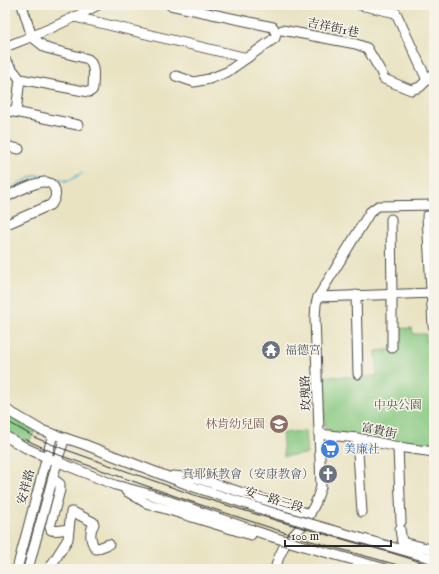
<svg xmlns="http://www.w3.org/2000/svg" width="439" height="574" viewBox="0 0 439 574" font-family="'IM FELL English','Noto Serif TC',serif">
  <style>
    .green { fill: #85c880; stroke: #587a56 }
    .lines { fill: none; stroke-linecap: round; stroke-linejoin: round }
    .stream { stroke: #49b0c8; stroke-width: 2 }
    .minor-casing { stroke: #484742; stroke-width: 11 }
    .minor { stroke: #fff; stroke-width: 9 }
    .tram { stroke: #2b2b2b; stroke-width: 1 }
    .minor-bridge-casing { stroke: #484742; stroke-width: 11; stroke-linecap: butt }
    .minor-bridge { stroke: #fff; stroke-width: 9 }
    .labels { text-anchor: middle; dominant-baseline: central; stroke-width: 3; stroke-linejoin: round; paint-order: stroke }
    .street-label { font-size: 12px; fill: #2b2b2b; stroke: #f7f3e8 }
    .worship-label { font-size: 12px; fill: #5b616d; stroke: #f7f3e8; text-anchor: start }
    .park-label { font-size: 12px; fill: #465a44; stroke: #f7f3e8 }
    .education-label { font-size: 12px; fill: #785e54; stroke: #f7f3e8; text-anchor: end }
    .shop-label { font-size: 12px; fill: #366cbe; stroke: #f7f3e8; text-anchor: start }
  </style>
  <rect width="100%" height="100%" fill="#f7f3e8"/>
  <filter id="ink" filterUnits="userSpaceOnUse"><feTurbulence type="fractalNoise" baseFrequency=".025" numOctaves="2"/><feDisplacementMap in="SourceGraphic" scale="8" xChannelSelector="R" yChannelSelector="G"/><feConvolveMatrix kernelMatrix="1 2 1 2 8 2 1 2 1" color-interpolation-filters="sRGB"/></filter>
  <filter id="wash" filterUnits="userSpaceOnUse"><feTurbulence type="fractalNoise" baseFrequency=".012" numOctaves="4" result="noise"/><feDisplacementMap in="SourceGraphic" scale="16" xChannelSelector="R" yChannelSelector="G"/><feGaussianBlur stdDeviation="0.9" result="paint"/><feColorMatrix in="noise" values="0 0 0 0 0 0 0 0 0 0 0 0 0 0 0 0 0 1.4 0 .05"/><feComposite in="paint" operator="in"/></filter>
  <g filter="url(#wash)">
    <rect width="100%" height="100%" fill="#e9e3c2"/>
    <g class="green">
      <polygon points="412,328 413,334 426,334 426,341 434,341 434,444 419,446 333,432 325,428 323,376 354,377 377,376 376,351 396,349 395,329"/>
      <polygon points="5,413 35,431 28,444 5,430"/>
      <polygon points="305,431 307,454 284,456 282,433"/>
    </g>
    <g class="lines">
      <polyline class="stream" points="6,192 35,175 68,181 82,173"/>
    </g>
  </g>
  <g filter="url(#ink)">
    <g class="lines">
      <defs>
        <g id="minor">
          <polyline points="170,5 273,27 276,34 275,38 227,72 209,79 194,82 176,76"/>
          <polyline points="360,5 396,13 427,80"/>
          <polyline points="75,17 247,58"/>
          <polyline points="282,30 356,44 367,48 380,70 384,79 411,90 420,87 434,73"/>
          <path d="M5,47c32,-12 63,-26 93,-42"/>
          <path d="M5,60l15,19 69,13 2,-1 2,-2c0,-10 3,-23 -5,-30l-42,-11 -14,-11 -10,-32"/>
          <polyline points="5,110 78,125"/>
          <polyline points="16,112 20,79"/>
          <polyline points="5,146 19,149"/>
          <path d="M5,198c8,-5 30,-16 39,-16 13,0 15,16 6,23l-45,20"/>
          <polyline points="427,216 433,326"/>
          <polyline points="391,219 392,294 392,348"/>
          <polyline points="356,295 358,374"/>
          <polyline points="318,297 434,293"/>
          <polyline points="5,409 41,430 83,444 194,487 280,515"/>
          <polyline points="319,434 357,438 398,447 434,452"/>
          <polyline points="5,436 26,448 46,457 115,485 149,494 273,537"/>
          <polyline points="357,438 362,512"/>
          <polyline points="398,447 401,522"/>
          <polyline points="173,476 196,478 310,514"/>
          <path d="M53,479l7,5v6l-10,37 1,3c6,2 12,-1 18,-1l2,-17h2l20,10 1,2c-5,8 -4,18 2,25l13,-5"/>
          <polyline points="126,491 146,503 251,535"/>
          <polyline points="400,529 402,542 431,549 434,549"/>
          <polyline points="360,538 434,559"/>
          <polyline points="17,569 53,434"/>
          <polyline points="28,569 59,455 65,438"/>
          <polyline points="49,569 68,539 69,529"/>
          <polyline points="275,569 279,557 285,544 305,523 315,504 321,487 315,318 316,304 318,297 370,212 378,206 434,205"/>
        </g>
      </defs>
      <use href="#minor" class="minor-casing"/>
      <use href="#minor" class="minor"/>
      <g class="tram">
        <polyline points="5,420 36,438 61,448 191,494 278,521 392,553 434,566"/>
        <polyline points="25,439 33,443 59,455 189,501 311,541 412,569"/>
      </g>
      <defs>
        <g id="minor-bridge">
          <polyline points="280,515 360,538"/>
          <polyline points="273,537 314,549 386,569"/>
        </g>
      </defs>
      <use href="#minor-bridge" class="minor-bridge-casing"/>
      <use href="#minor-bridge" class="minor-bridge"/>
    </g>
  </g>
  <defs>
    <symbol id="temple-disc" viewBox="-11 -11 22 22"><circle r="9.5" fill="#6b7280" stroke="#f7f3e8"/><path d="M0-6L5-2H3V0L6.5 2.5H4V6H1.5V3h-3V6H-4V2.5H-6.5L-3 0V-2H-5Z" fill="#fff"/></symbol>
    <symbol id="school-disc" viewBox="-11 -11 22 22"><circle r="9.5" fill="#8d6e63" stroke="#f7f3e8"/><path d="M0-5L7-2L0 1L-7-2ZM-4 1L0 2.5L4 1V4Q0 6-4 4Z" fill="#fff"/></symbol>
    <symbol id="supermarket-disc" viewBox="-11 -11 22 22"><circle r="9.5" fill="#3f7fe0" stroke="#f7f3e8"/><path d="M-6-5.5h2.5l.6 2H6L4.5 2H-2.5L-4.4-4H-6ZM-1.5 3.2a1.3 1.3 0 1 0 .1 0ZM3 3.2a1.3 1.3 0 1 0 .1 0Z" fill="#fff"/></symbol>
    <symbol id="church-disc" viewBox="-11 -11 22 22"><circle r="9.5" fill="#6b7280" stroke="#f7f3e8"/><path d="M-1.2-6h2.4v3.5h3.3v2.4h-3.3V6h-2.4V-.1h-3.3v-2.4h3.3Z" fill="#fff"/></symbol>
  </defs>
  <g fill-rule="evenodd">
    <use href="#temple-disc" x="260" y="339" width="22" height="22"/>
    <use href="#school-disc" x="268" y="413" width="22" height="22"/>
    <use href="#supermarket-disc" x="319" y="438" width="22" height="22"/>
    <use href="#church-disc" x="317" y="463" width="22" height="22"/>
  </g>
  <g class="labels">
    <g class="street-label">
      <text transform="translate(333 28) rotate(12)">吉祥街1巷</text>
      <text transform="translate(306 393) rotate(-92)">玫瑰路</text>
      <text transform="translate(379 431) rotate(12)">富貴街</text>
      <text transform="translate(26 487) rotate(-75)">安祥路</text>
      <text transform="translate(274 500) rotate(17)">安一路三段</text>
    </g>
    <g class="worship-label">
      <text x="285" y="350">福德宮</text>
      <text x="314" y="474" text-anchor="end">真耶穌教會（安康教會）</text>
    </g>
    <g class="park-label">
      <text x="398" y="405">中央公園</text>
    </g>
    <g class="education-label">
      <text x="265" y="424">林肯幼兒園</text>
    </g>
    <g class="shop-label">
      <text x="344" y="449">美廉社</text>
    </g>
  </g>
  <rect width="439" height="574" fill="none" stroke="#f7f3e8" stroke-width="20"/>
  <path d="M285 540v6h106v-6" fill="none" stroke="#2b2b2b" stroke-width="2"/>
  <text x="291" y="540" font-size="12" fill="#2b2b2b" stroke="#f7f3e8" stroke-width="3" paint-order="stroke">100 m</text>
</svg>
